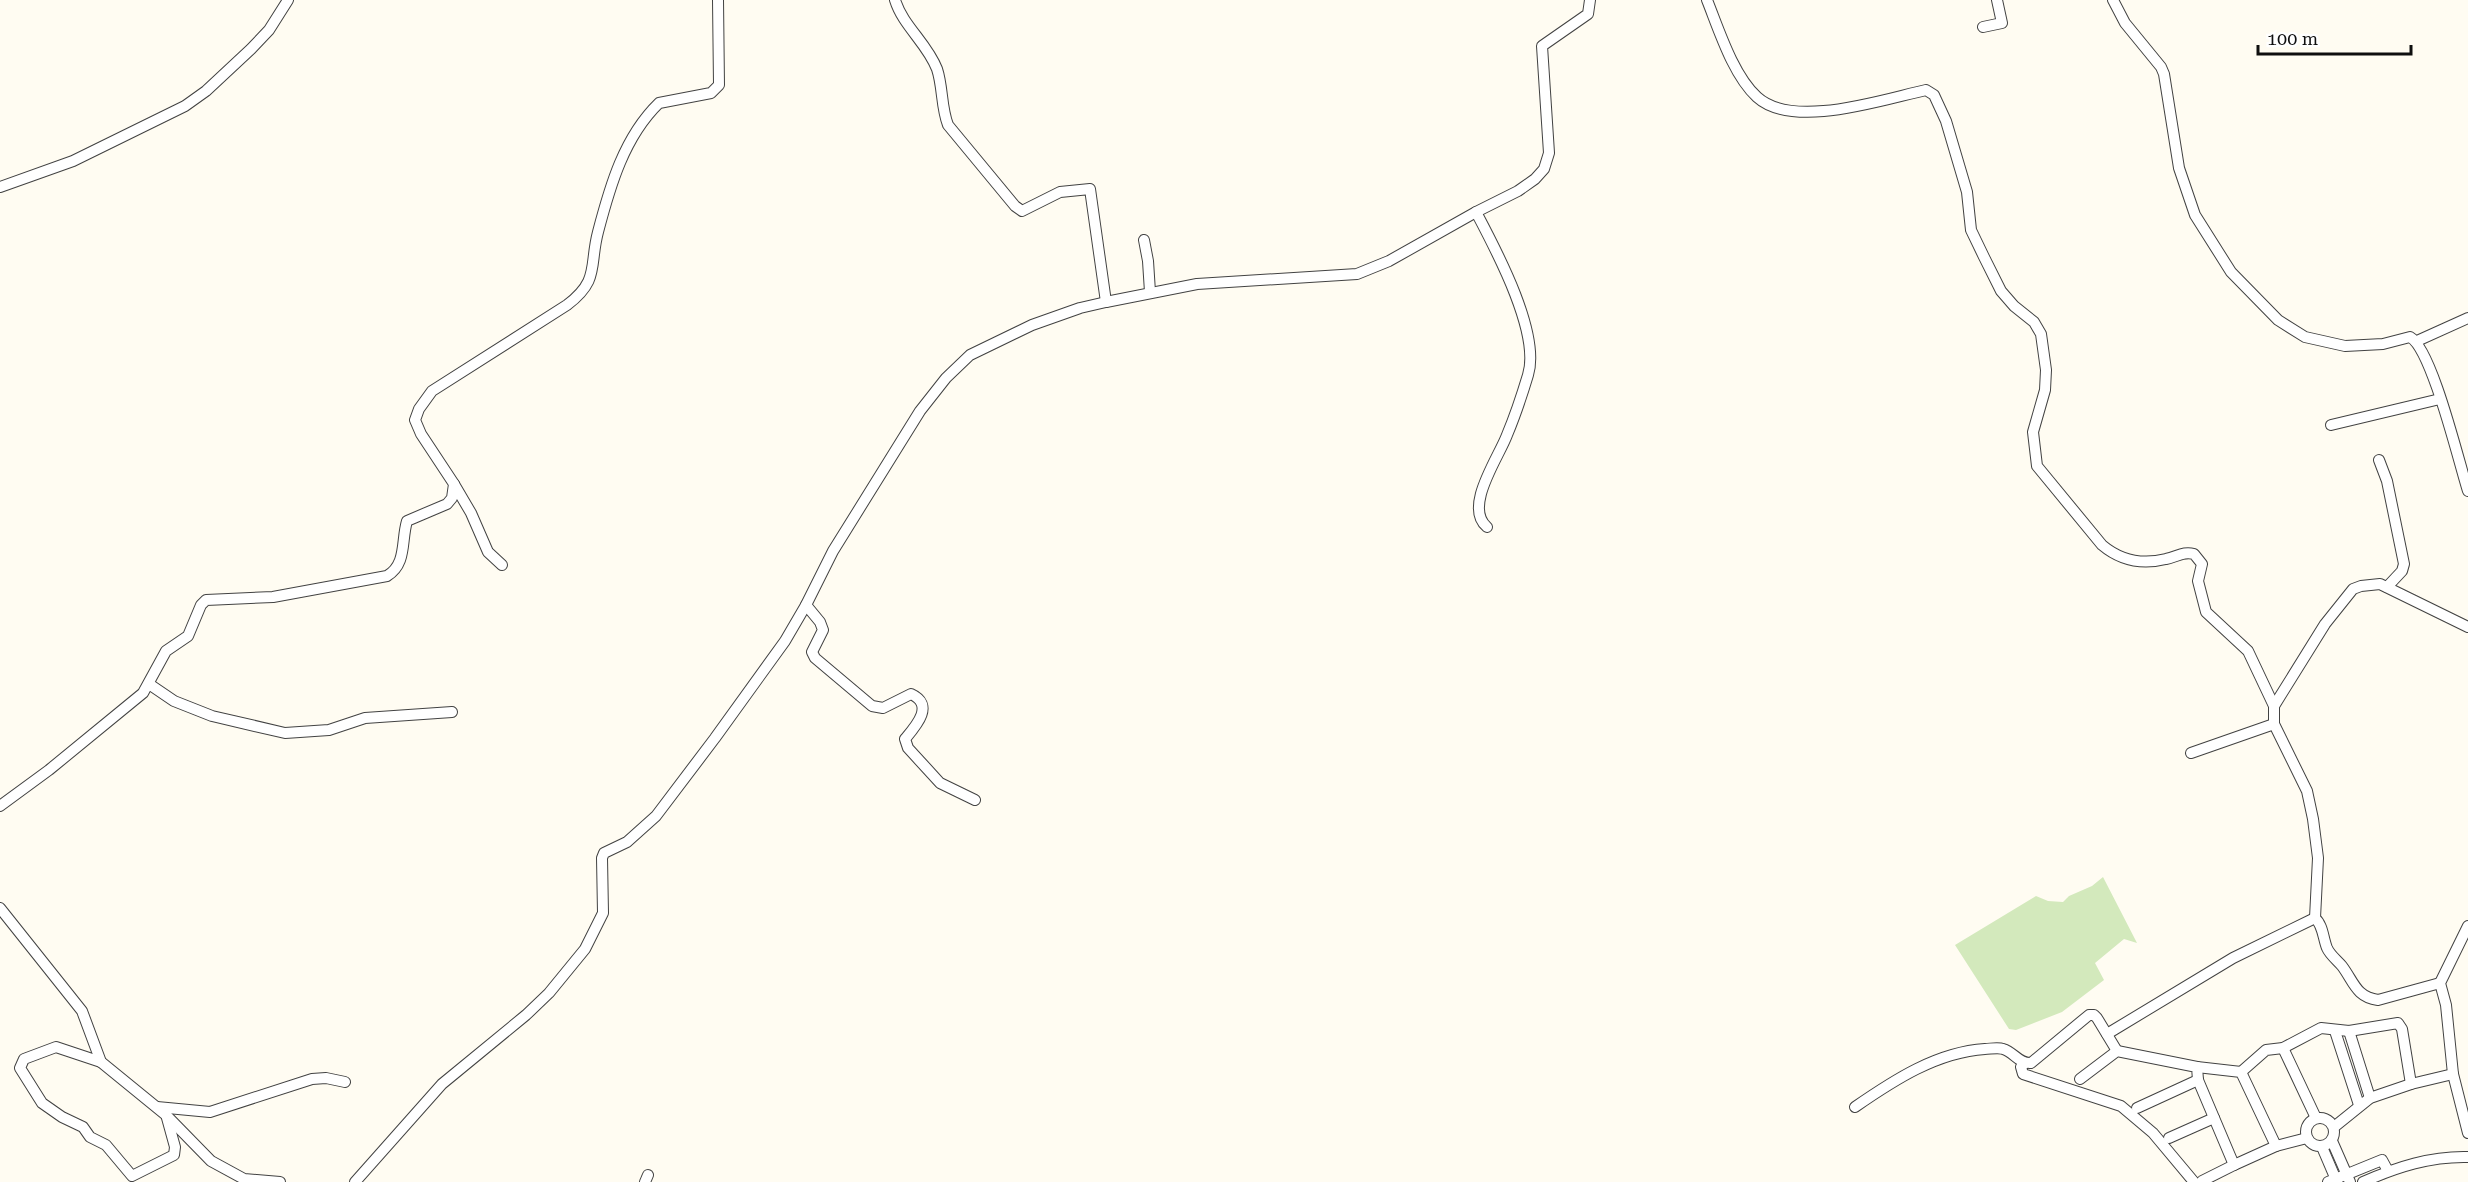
<svg xmlns="http://www.w3.org/2000/svg" width="2468" height="1182" viewBox="0 0 2468 1182" font-family="'Roboto Serif',serif">
  <style>
    .green { fill: #d3e9bc }
    .lines { fill: none; stroke-linecap: round; stroke-linejoin: round }
    .minor-casing { stroke: #424242; stroke-width: 12 }
    .minor { stroke: #fff; stroke-width: 10 }
  </style>
  <rect width="100%" height="100%" fill="#fffcf2"/>
  <polygon class="green" points="2103,877 2137,943 2124,939 2095,963 2104,980 2062,1012 2016,1030 2009,1029 1955,945 2036,896 2048,901 2063,902 2069,896 2092,886"/>
  <g class="lines">
    <defs>
      <g id="minor">
        <path d="M895,0c8,26 32,43 42,69 6,18 4,38 11,56l67,81 7,5 38,-19 30,-3 16,113"/>
        <path d="M1707,0c12,30 26,75 50,97 36,33 127,2 169,-7l8,5 12,26 21,71 4,38 13,27 17,34 13,15 20,16 7,12 5,36 -1,20 -12,42 4,34 65,79c19,16 40,20 64,14 11,-2 17,-8 28,-5l8,10 -4,17 8,31 42,39 26,55"/>
        <path d="M2113,0l12,23 36,44 3,7 15,94 16,47 36,57 47,48 27,17 40,9 38,-2 27,-7c22,12 49,126 58,154"/>
        <polyline points="1983,27 2002,23 1997,0"/>
        <polyline points="0,187 73,161 185,106 206,91 251,49 269,30 288,0"/>
        <path d="M1476,212c19,36 65,121 52,163 -6,20 -13,41 -21,60 -8,22 -44,72 -20,92"/>
        <polyline points="1144,240 1148,261 1150,292"/>
        <polyline points="2417,341 2468,318"/>
        <polyline points="2331,425 2440,399"/>
        <polyline points="2379,460 2387,481 2404,564 2402,571 2387,587"/>
        <polyline points="454,484 471,513 488,552 502,565"/>
        <path d="M806,605l14,17 3,8 -11,22 3,6 57,48 11,2 28,-14c24,11 5,32 -6,45l3,9 32,35 35,17"/>
        <polyline points="149,684 174,701 212,716 285,733 329,730 365,718 452,712"/>
        <polyline points="2191,753 2274,724"/>
        <path d="M0,806l49,-36 94,-77 23,-42 22,-15 13,-31 5,-5 67,-3 114,-21c20,-12 14,-35 20,-55l40,-17 5,-6 2,-14 -33,-50 -6,-14 4,-11 13,-18 135,-86c33,-25 22,-39 31,-73 12,-46 26,-95 61,-129l52,-10 8,-8 -1,-85"/>
        <polyline points="0,908 82,1011 101,1062 166,1115 211,1161 244,1179 280,1182"/>
        <polyline points="2468,926 2440,983 2446,1005 2453,1074 2468,1133"/>
        <path d="M2440,983l-62,17c-22,-3 -24,-18 -36,-34 -5,-6 -12,-11 -15,-18 -4,-10 -4,-23 -12,-30l3,-60 -5,-39 -6,-28 -33,-67v-18l51,-82 28,-35 8,-3 19,-2 88,43"/>
        <polyline points="2335,1031 2359,1105"/>
        <polyline points="2349,1031 2370,1098"/>
        <polyline points="2107,1034 2233,958 2315,918"/>
        <polyline points="2283,1048 2316,1118"/>
        <polyline points="101,1062 56,1047 24,1059 20,1068 42,1103 62,1117 83,1127 90,1137 106,1145 132,1176 174,1155 175,1147 167,1118"/>
        <polyline points="2025,1063 2021,1067 2023,1074 2121,1106 2153,1133 2194,1182"/>
        <polyline points="2197,1067 2241,1072 2276,1146"/>
        <polyline points="2241,1072 2266,1050 2283,1048 2321,1028 2349,1031 2398,1023 2402,1029 2411,1084"/>
        <polyline points="2080,1079 2117,1051 2197,1067 2198,1080 2234,1165 2276,1146 2307,1138"/>
        <polyline points="157,1107 210,1112 312,1079 326,1078 345,1082"/>
        <path d="M1855,1107c39,-27 82,-55 130,-58 5,0 13,-2 18,0 11,3 16,15 28,14l58,-48h5l3,3 20,33"/>
        <polyline points="2137,1108 2198,1080"/>
        <circle cx="2320" cy="1132" r="14"/>
        <polyline points="2334,1127 2370,1098 2411,1084 2453,1074"/>
        <polyline points="2169,1138 2214,1118"/>
        <polyline points="2332,1141 2350,1182"/>
        <polyline points="2322,1147 2337,1182"/>
        <polyline points="2202,1181 2234,1165"/>
        <polyline points="355,1182 442,1084 526,1015 549,993 585,949 603,913 602,858 604,853 627,842 656,816 715,738 785,641 806,605 833,551 920,411 946,378 970,355 1032,325 1080,308 1106,302 1197,284 1357,274 1389,261 1476,212 1518,191 1535,179 1544,169 1549,153 1542,46 1588,14 1590,0"/>
        <polyline points="645,1182 648,1175"/>
        <polyline points="2328,1182 2382,1160 2388,1171"/>
        <path d="M2363,1182c34,-15 68,-26 105,-25"/>
      </g>
    </defs>
    <use href="#minor" class="minor-casing"/>
    <use href="#minor" class="minor"/>
  </g>
  <path d="M2258 45v9h153v-9" fill="none" stroke="#0f0f0f" stroke-width="3"/>
  <text x="2267" y="45" font-size="18" fill="#0f0f0f" stroke="#ffffff" stroke-width="4.5" paint-order="stroke">100 m</text>
</svg>
